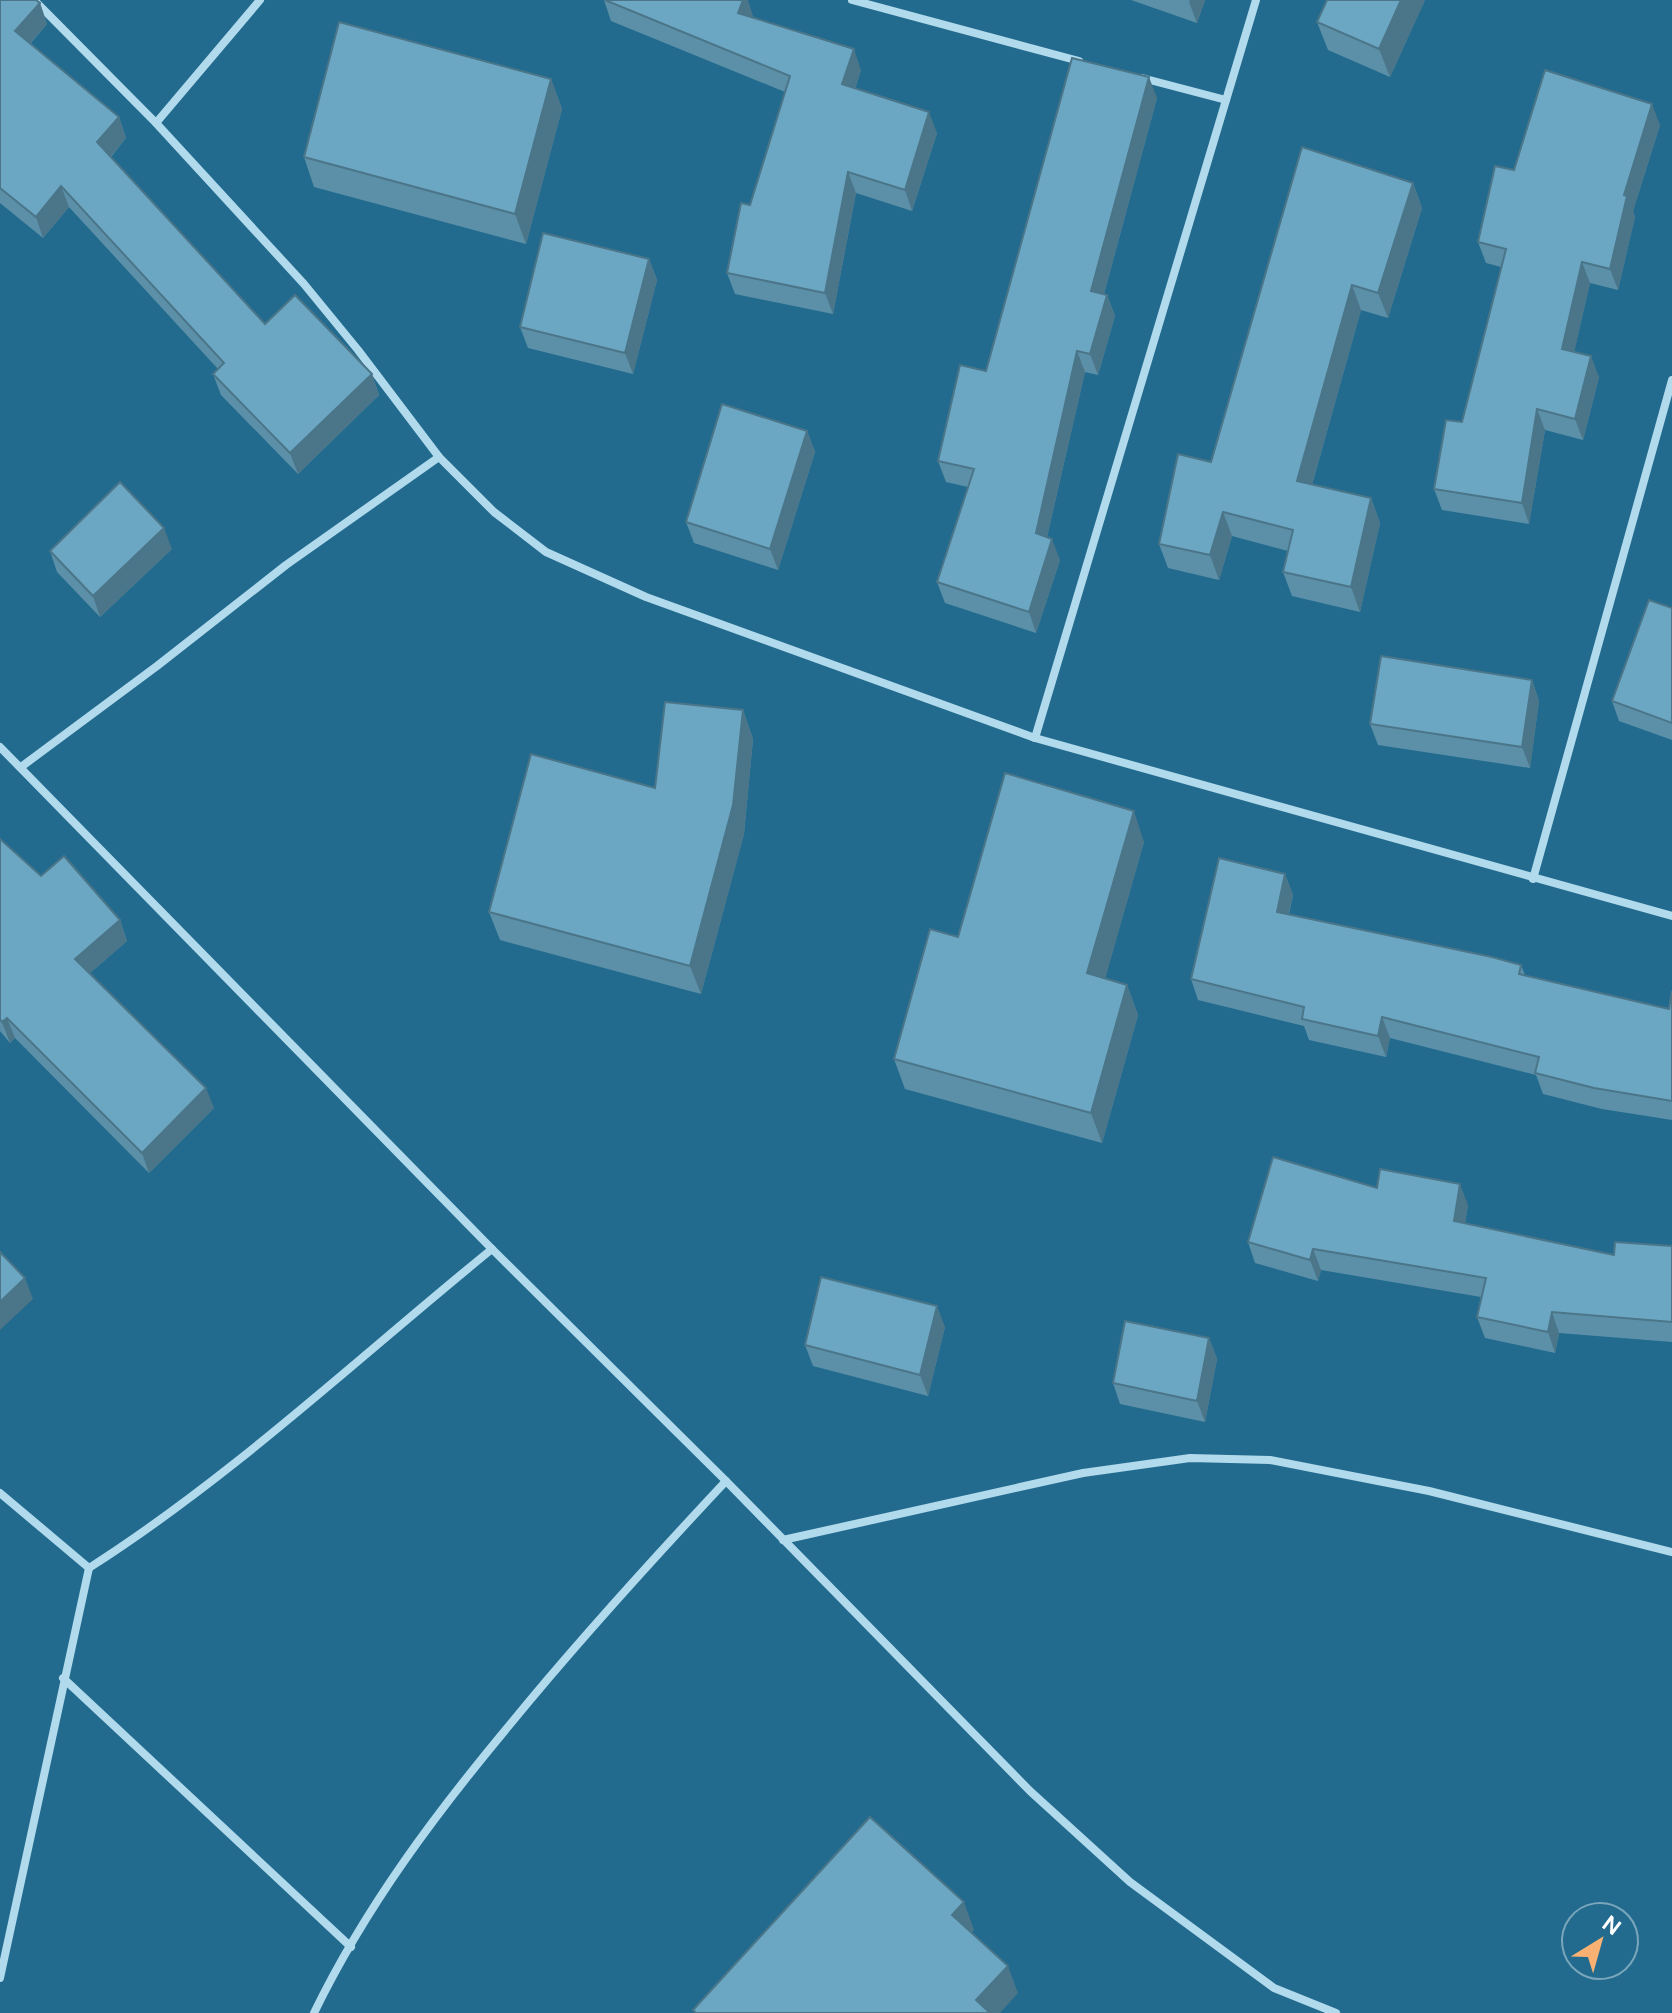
<svg xmlns="http://www.w3.org/2000/svg" width="1672" height="2013" viewBox="0 0 1672 2013" font-family="'DM Sans',sans-serif">
  <style>
    .lines { fill: none; stroke-linecap: round; stroke-linejoin: round }
    .minor { stroke: #b1daec; stroke-width: 8 }
    .wall { fill: #5c90a8 }
    .shaded-wall { fill: #4b7588 }
    .building { fill: #6ba7c3; stroke: #4b7588; stroke-width: 2 }
  </style>
  <rect width="100%" height="100%" fill="#226b8e"/>
  <g class="lines">
    <g class="minor">
      <polyline points="34,0 156,123 304,284 358,350 439,457 494,512 546,552 646,597 1035,738 1672,916"/>
      <polyline points="852,0 1079,61"/>
      <polyline points="1142,78 1226,100"/>
      <polyline points="156,123 260,0"/>
      <polyline points="1035,738 1256,0"/>
      <polyline points="0,747 492,1249"/>
      <polyline points="21,767 157,666 286,565 439,457"/>
      <polyline points="1533,879 1672,380"/>
      <path d="M0,1493l89,75c144,-92 270,-211 403,-319l234,232 304,310 100,91 144,106 62,25"/>
      <polyline points="783,1540 1083,1473 1190,1458 1270,1460 1429,1491 1672,1552"/>
      <polyline points="63,1678 351,1947"/>
      <polyline points="0,1978 89,1568"/>
      <path d="M314,2013c52,-107 122,-200 198,-291 68,-83 140,-162 214,-241"/>
    </g>
  </g>
  <g class="wall">
    <polygon points="0,0 40,3 47,24 30,44 119,117 126,138 111,157 265,324 372,374 379,395 298,474 221,395 213,374 218,369 69,207 43,238 0,203"/>
    <polygon points="604,0 753,16 753,17 861,70 855,89 937,133 912,211 856,193 833,314 735,294 727,273 750,205 785,92 611,21"/>
    <polygon points="1131,0 1205,0 1197,23"/>
    <polygon points="1425,0 1390,77 1328,50 1317,22"/>
    <polygon points="551,79 562,109 526,244 314,187 304,157"/>
    <polygon points="1157,98 1104,294 1107,295 1115,316 1098,375 1085,372 1047,537 1060,560 1036,633 945,603 937,582 968,487 946,482 938,461 986,371"/>
    <polygon points="1660,125 1633,211 1635,217 1618,290 1590,283 1574,352 1599,377 1583,440 1545,430 1529,524 1442,510 1434,489 1462,422 1501,267 1486,263 1478,242"/>
    <polygon points="1413,183 1422,208 1388,318 1361,310 1312,485 1371,498 1380,523 1360,612 1292,596 1283,572 1288,551 1232,536 1219,580 1168,568 1159,544 1211,462"/>
    <polygon points="649,259 657,280 633,374 528,348 520,327"/>
    <polygon points="807,431 815,452 778,570 694,543 686,522"/>
    <polygon points="172,549 100,617 57,572 50,551"/>
    <polygon points="1672,608 1672,740 1619,721 1612,701"/>
    <polygon points="1532,680 1539,701 1530,768 1378,745 1370,724"/>
    <polygon points="743,710 753,739 744,834 701,994 500,940 489,912 655,788"/>
    <polygon points="0,839 41,876 120,920 127,941 90,973 214,1108 149,1173 15,1038 10,1043 0,1031"/>
    <polygon points="1144,842 1105,978 1127,985 1138,1015 1102,1143 905,1089 894,1059 958,937"/>
    <polygon points="1285,874 1293,895 1289,914 1521,965 1525,975 1669,1009 1672,991 1672,1120 1602,1109 1543,1094 1536,1075 1390,1038 1386,1057 1309,1040 1304,1026 1198,1000 1191,979"/>
    <polygon points="1377,1188 1468,1205 1465,1223 1614,1255 1672,1246 1672,1342 1559,1333 1555,1353 1485,1338 1477,1317 1481,1297 1321,1270 1318,1281 1255,1263 1248,1242"/>
    <polygon points="945,1327 928,1396 813,1366 805,1345"/>
    <polygon points="1209,1338 1217,1359 1205,1422 1120,1404 1113,1383"/>
  </g>
  <g class="shaded-wall">
    <polygon points="743,0 748,0 753,16 746,34 738,13"/>
    <polygon points="1190,0 1205,0 1197,23 1189,2"/>
    <polygon points="1401,0 1425,0 1390,77 1379,49"/>
    <polygon points="40,3 47,24 22,52 15,31"/>
    <polygon points="854,49 861,70 850,105 842,84"/>
    <polygon points="1149,77 1157,98 1099,312 1091,291"/>
    <polygon points="551,79 562,109 526,244 515,214"/>
    <polygon points="1652,104 1660,125 1633,211 1635,217 1618,290 1610,269 1624,195"/>
    <polygon points="929,112 937,133 912,211 905,190"/>
    <polygon points="119,117 126,138 105,163 97,142"/>
    <polygon points="848,172 856,193 833,314 825,293"/>
    <polygon points="1413,183 1422,208 1388,318 1378,293"/>
    <polygon points="61,186 69,207 43,238 36,217"/>
    <polygon points="649,259 657,280 633,374 625,353"/>
    <polygon points="1582,262 1590,283 1570,370 1562,349"/>
    <polygon points="1352,285 1361,310 1306,506 1297,481"/>
    <polygon points="1107,295 1115,316 1098,375 1090,354"/>
    <polygon points="1077,351 1085,372 1043,554 1036,533"/>
    <polygon points="1591,356 1599,377 1583,440 1575,419"/>
    <polygon points="372,374 379,395 298,474 290,453"/>
    <polygon points="1537,409 1545,430 1529,524 1522,503"/>
    <polygon points="807,431 815,452 778,570 770,549"/>
    <polygon points="1371,498 1380,523 1360,612 1351,587"/>
    <polygon points="1223,512 1232,536 1219,580 1210,555"/>
    <polygon points="164,528 172,549 100,617 93,596"/>
    <polygon points="1052,539 1060,560 1036,633 1029,612"/>
    <polygon points="1532,680 1539,701 1530,768 1522,747"/>
    <polygon points="743,710 753,739 744,834 701,994 690,966"/>
    <polygon points="1134,811 1144,842 1098,1004 1087,973"/>
    <polygon points="1285,874 1293,895 1284,933 1277,912"/>
    <polygon points="120,920 127,941 83,979 75,959"/>
    <polygon points="1127,985 1138,1015 1102,1143 1091,1113"/>
    <polygon points="1382,1017 1390,1038 1386,1057 1378,1036"/>
    <polygon points="7,1018 15,1038 10,1043 2,1022"/>
    <polygon points="206,1088 214,1108 149,1173 142,1153"/>
    <polygon points="1460,1184 1468,1205 1462,1242 1454,1221"/>
    <polygon points="1313,1249 1321,1270 1318,1281 1310,1260"/>
    <polygon points="25,1278 33,1299 0,1330 0,1302"/>
    <polygon points="937,1306 945,1327 928,1396 920,1375"/>
    <polygon points="1552,1312 1559,1333 1555,1353 1548,1332"/>
    <polygon points="1209,1338 1217,1359 1205,1422 1197,1401"/>
    <polygon points="964,1902 974,1930 962,1943 952,1915"/>
    <polygon points="1008,1966 1018,1993 1000,2013 980,2013 976,2000"/>
  </g>
  <g class="building">
    <polygon points="0,0 36,0 40,3 15,31 119,117 97,142 265,324 295,295 372,374 290,453 213,374 224,363 61,186 36,217 0,188"/>
    <polygon points="605,0 743,0 738,13 854,49 842,84 929,112 905,190 848,172 825,293 727,273 741,203 750,205 790,76"/>
    <polygon points="1327,0 1401,0 1379,49 1317,22"/>
    <polygon points="339,22 551,79 515,214 304,157"/>
    <polygon points="1072,58 1149,77 1091,291 1107,295 1090,354 1077,351 1036,533 1052,539 1029,612 937,582 974,469 938,461 960,365 986,371"/>
    <polygon points="1545,70 1652,104 1624,195 1627,196 1610,269 1582,262 1562,349 1591,356 1575,419 1537,409 1522,503 1434,489 1446,420 1462,422 1506,249 1478,242 1495,166 1514,170"/>
    <polygon points="1302,147 1413,183 1378,293 1352,285 1297,481 1371,498 1351,587 1283,572 1293,530 1223,512 1210,555 1159,544 1178,454 1211,462"/>
    <polygon points="543,233 649,259 625,353 520,327"/>
    <polygon points="722,404 807,431 770,549 686,522"/>
    <polygon points="120,482 164,528 93,596 50,551"/>
    <polygon points="1649,600 1672,608 1672,723 1612,701"/>
    <polygon points="1381,656 1532,680 1522,747 1370,724"/>
    <polygon points="665,702 743,710 733,805 690,966 489,912 531,754 655,788"/>
    <polygon points="1005,773 1134,811 1087,973 1127,985 1091,1113 894,1059 930,929 958,937"/>
    <polygon points="0,839 41,876 64,856 120,920 75,959 206,1088 142,1153 7,1018 2,1022 0,1019"/>
    <polygon points="1219,858 1285,874 1277,912 1492,957 1521,965 1519,974 1669,1009 1672,991 1672,1101 1594,1088 1535,1073 1539,1057 1382,1017 1378,1036 1302,1019 1304,1007 1191,979"/>
    <polygon points="1273,1157 1377,1188 1380,1169 1460,1184 1454,1221 1614,1255 1615,1242 1672,1246 1672,1322 1552,1312 1548,1332 1477,1317 1486,1278 1313,1249 1310,1260 1248,1242"/>
    <polygon points="0,1252 25,1278 0,1302"/>
    <polygon points="821,1277 937,1306 920,1375 805,1345"/>
    <polygon points="1125,1321 1209,1338 1197,1401 1113,1383"/>
    <polygon points="870,1817 964,1902 952,1915 1008,1966 976,2000 990,2013 696,2013 693,2010"/>
  </g>
  <g transform="translate(1600 1941) rotate(37)"><circle r="38" fill="#226b8e" stroke="#7aa6bb" stroke-width="2"/>
  <path d="M0-6L14 30L0 20L-14 30Z" fill="#f8b173"/>
  <text y="-12" font-size="22" font-weight="bold" text-anchor="middle" fill="#ffffff">N</text>
  </g>
</svg>
